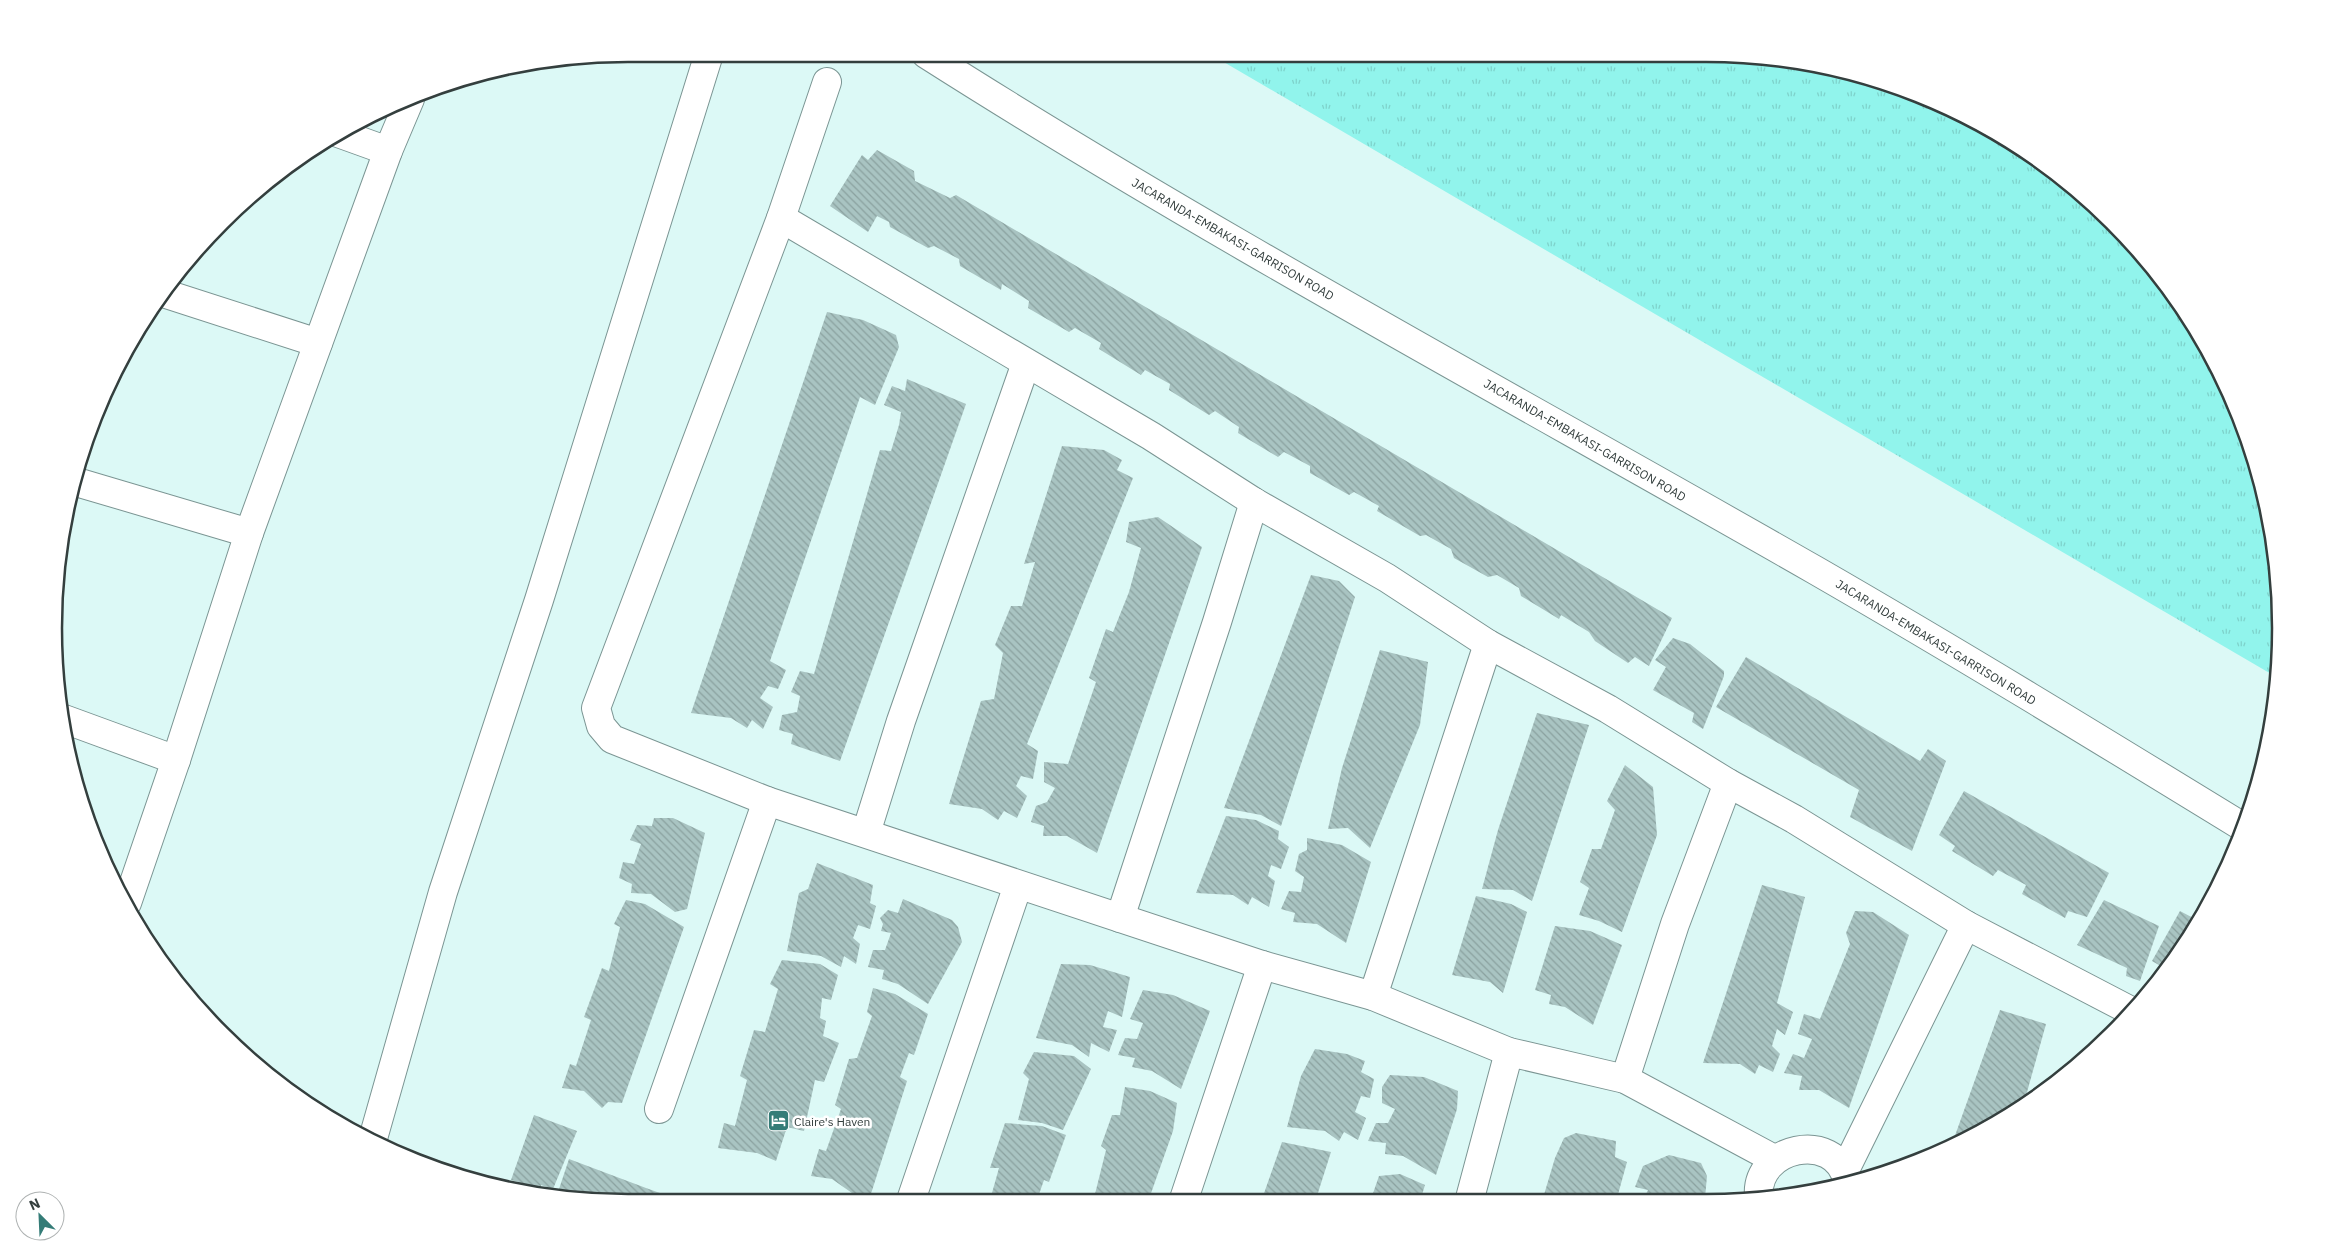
<svg xmlns="http://www.w3.org/2000/svg" width="2335" height="1256" viewBox="0 0 2335 1256" font-family="'IBM Plex Sans',sans-serif">
  <style>
    .grass { fill: url(#grass-tufts) }
    .building { fill: url(#building-back-hatch) }
    .lines { fill: none; stroke-linecap: round; stroke-linejoin: round }
    .minor-casing { stroke: #7b9593; stroke-width: 30 }
    .minor { stroke: #fff; stroke-width: 28 }
    .labels { text-anchor: middle; dominant-baseline: central; stroke-width: 5; stroke-linejoin: round; paint-order: stroke }
    .street-label { font-size: 12px; fill: #343f3e; stroke: #fff }
    .poi-label { font-size: 12px; fill: #343f3e; stroke: #fff; text-anchor: start }
    .rim { fill: none; stroke: #343f3e; stroke-width: 2.5 }
  </style>
  <defs>
    <pattern id="grass-tufts" width="24" height="20" patternUnits="userSpaceOnUse" patternTransform="scale(1.25)"><rect width="24" height="20" fill="#91f4ec"/><path d="M3 7l-1-3M5 7V3M7 7l1-3M15 17l-1-3M17 17v-4M19 17l1-3" fill="none" stroke="#7ed2cb"/></pattern>
    <pattern id="building-back-hatch" width="6" height="6" patternUnits="userSpaceOnUse" patternTransform="scale(1.25)"><rect width="6" height="6" fill="#a9c4c2"/><path d="M-1 5l2 2M0 0l6 6M5-1l2 2" fill="none" stroke="#8aa19f"/></pattern>
  </defs>
  <rect width="100%" height="100%" fill="#dcf9f6"/>
  <polygon class="grass" points="1210,54 1744,55 1856,73 1961,113 2057,173 2139,250 2204,341 2251,444 2276,553 2280,666 2278,678"/>
  <g class="building">
    <polygon points="877,150 914,171 915,181 950,198 956,195 1672,618 1649,666 1635,657 1628,663 1595,641 1589,632 1561,615 1559,619 1521,596 1519,588 1497,575 1488,577 1454,558 1451,549 1426,535 1420,536 1377,511 1379,506 1354,492 1349,495 1310,473 1310,466 1284,452 1278,457 1238,433 1239,427 1215,411 1209,415 1169,390 1170,384 1145,370 1141,375 1099,349 1101,343 1075,328 1069,332 1028,308 1029,301 1002,284 1001,290 960,266 959,259 934,246 928,248 890,227 889,222 877,216 868,232 830,206 862,155 868,160"/>
    <polygon points="827,312 863,320 896,335 899,347 875,405 860,397 770,661 786,670 778,689 768,686 760,698 773,707 763,729 752,720 747,728 731,718 691,713"/>
    <polygon points="907,379 966,404 840,761 791,744 793,734 779,730 782,715 797,712 800,696 791,692 800,671 814,674 880,450 891,451 899,425 901,412 884,405 892,386 905,391"/>
    <polygon points="1062,446 1104,450 1122,460 1117,470 1133,478 1027,744 1038,751 1033,779 1021,776 1016,786 1027,796 1017,818 1004,811 998,820 982,809 949,804 981,701 994,699 1003,653 995,645 1011,606 1022,606 1035,562 1024,564"/>
    <polygon points="1158,517 1202,547 1097,853 1067,836 1043,836 1044,826 1031,822 1036,806 1047,802 1055,788 1044,782 1044,762 1068,764 1096,682 1089,678 1106,629 1113,632 1129,592 1141,548 1126,542 1129,522"/>
    <polygon points="1311,575 1339,581 1355,597 1281,826 1261,815 1224,808"/>
    <polygon points="1673,638 1690,644 1724,671 1724,676 1703,729 1692,722 1694,713 1653,690 1666,667 1655,660"/>
    <polygon points="1380,650 1428,662 1420,725 1370,848 1348,828 1328,829 1342,768"/>
    <polygon points="1746,657 1920,761 1928,749 1946,761 1912,851 1850,817 1859,790 1716,707"/>
    <polygon points="1537,713 1589,725 1532,901 1513,890 1482,889 1498,830"/>
    <polygon points="1625,765 1653,787 1657,835 1622,932 1599,921 1579,915 1589,888 1580,882 1592,849 1601,849 1615,810 1607,801"/>
    <polygon points="1964,791 2109,873 2087,917 2068,911 2065,918 2022,894 2026,885 1998,870 1993,876 1952,851 1955,846 1939,835"/>
    <polygon points="1226,816 1256,820 1279,831 1278,839 1289,847 1281,869 1271,865 1268,876 1275,881 1269,907 1252,897 1248,905 1233,895 1196,893"/>
    <polygon points="654,818 673,818 705,833 687,909 675,912 651,894 631,893 632,884 619,878 623,862 634,864 641,844 630,840 637,825 652,826"/>
    <polygon points="1307,838 1342,845 1371,862 1346,943 1317,924 1293,922 1295,913 1281,909 1289,891 1301,892 1304,877 1295,871 1299,854 1307,850"/>
    <polygon points="817,863 873,885 870,903 876,906 870,929 858,925 853,938 860,944 856,964 844,956 841,967 821,956 787,951 799,893 808,889"/>
    <polygon points="1762,885 1805,897 1777,1003 1793,1012 1785,1035 1777,1029 1772,1046 1780,1054 1773,1072 1759,1065 1755,1074 1740,1064 1703,1063"/>
    <polygon points="1476,896 1511,904 1527,912 1503,993 1490,982 1452,975"/>
    <polygon points="903,899 952,920 958,927 962,942 928,1004 898,984 882,979 884,970 868,967 873,950 885,950 891,933 881,931 883,924 880,918 888,910 898,913"/>
    <polygon points="626,900 645,904 684,927 622,1103 608,1102 602,1108 584,1091 562,1088 570,1064 576,1066 591,1020 584,1017 602,968 609,971 620,927 614,924"/>
    <polygon points="2104,900 2159,926 2140,981 2126,976 2127,968 2077,945"/>
    <polygon points="1855,911 1873,912 1909,935 1849,1108 1819,1090 1799,1090 1802,1076 1784,1073 1793,1054 1804,1058 1812,1039 1798,1034 1804,1014 1820,1019 1850,944 1846,933"/>
    <polygon points="2180,911 2197,920 2164,968 2152,961"/>
    <polygon points="1555,926 1590,931 1622,945 1593,1025 1565,1007 1549,1004 1551,995 1535,990"/>
    <polygon points="782,960 820,964 838,975 831,1000 822,998 820,1018 826,1021 823,1036 839,1043 824,1082 815,1080 804,1131 787,1127 776,1161 757,1153 718,1148 724,1123 735,1126 747,1080 740,1076 754,1030 765,1032 778,989 770,984"/>
    <polygon points="1061,964 1090,965 1130,977 1122,1017 1108,1011 1103,1027 1117,1030 1109,1052 1091,1043 1089,1057 1072,1045 1036,1038"/>
    <polygon points="873,988 895,994 928,1014 914,1055 909,1053 900,1077 907,1081 869,1200 862,1200 832,1179 811,1176 819,1149 826,1151 841,1109 835,1105 849,1059 857,1058 872,1016 867,1012"/>
    <polygon points="1143,990 1173,995 1210,1011 1181,1089 1152,1071 1132,1067 1135,1058 1118,1055 1125,1038 1137,1039 1143,1023 1130,1019"/>
    <polygon points="2000,1010 2046,1024 2024,1103 1952,1144"/>
    <polygon points="1315,1049 1347,1054 1365,1061 1361,1072 1374,1079 1370,1098 1361,1096 1355,1112 1366,1118 1358,1140 1344,1132 1339,1141 1325,1131 1287,1127 1301,1076"/>
    <polygon points="1034,1052 1074,1056 1091,1069 1063,1130 1042,1123 1018,1120 1029,1079 1023,1073"/>
    <polygon points="1390,1075 1424,1077 1458,1091 1457,1109 1436,1175 1403,1156 1385,1154 1386,1143 1368,1141 1376,1123 1388,1123 1395,1109 1382,1103 1382,1087"/>
    <polygon points="1125,1087 1150,1091 1177,1103 1173,1131 1149,1199 1087,1199 1088,1193 1095,1194 1106,1150 1101,1146 1112,1115 1120,1115"/>
    <polygon points="534,1115 577,1131 553,1189 541,1185 540,1193 518,1189 519,1182 511,1180"/>
    <polygon points="1005,1123 1042,1126 1066,1135 1049,1182 1044,1180 1037,1200 990,1200 999,1168 990,1168"/>
    <polygon points="1576,1133 1616,1141 1615,1157 1627,1162 1617,1198 1543,1198 1555,1158 1564,1138"/>
    <polygon points="1282,1142 1331,1152 1316,1199 1262,1199"/>
    <polygon points="1669,1155 1701,1163 1707,1176 1705,1198 1644,1198 1648,1190 1635,1187 1643,1166"/>
    <polygon points="569,1159 646,1188 682,1201 591,1201 557,1195"/>
    <polygon points="1400,1174 1425,1185 1421,1198 1371,1199 1379,1176"/>
  </g>
  <g class="lines">
    <defs>
      <g id="minor">
        <path d="M926,54c289,184 592,346 889,516 144,83 286,170 428,257"/>
        <polyline points="827,82 781,218 596,708 601,726 612,739 767,801 1262,965 1373,996 1509,1052 1625,1079 1774,1159"/>
        <polyline points="338,133 388,151"/>
        <polyline points="781,218 1151,436 1254,502 1387,578 1488,644 1608,709 1728,783 1794,819 1966,925 2133,1012"/>
        <polyline points="163,293 318,343"/>
        <polyline points="73,481 249,533"/>
        <polyline points="64,719 176,760"/>
        <polyline points="866,833 901,721 1026,363"/>
        <polyline points="127,903 176,760 249,533 388,151 410,99"/>
        <polyline points="1120,918 1217,622 1254,502"/>
        <polyline points="1373,996 1488,644"/>
        <polyline points="1625,1079 1675,924 1728,783"/>
        <polyline points="659,1109 767,801"/>
        <polyline points="372,1142 443,892 539,600 709,54"/>
        <polyline points="1845,1170 1966,925"/>
        <path d="M1759,1197c-5,-50 76,-68 88,-17"/>
        <polyline points="1470,1198 1509,1052"/>
        <polyline points="1184,1199 1262,965"/>
        <polyline points="911,1200 1018,885"/>
      </g>
    </defs>
    <use href="#minor" class="minor-casing"/>
    <use href="#minor" class="minor"/>
  </g>
  <defs>
    <symbol id="hotel-square" viewBox="-11 -11 22 22"><rect x="-9" y="-9" width="18" height="18" rx="4" fill="#347c77" stroke="#fff"/><path d="M-6-4.5h1.5V1H6V5H4.5V3h-9V5H-6ZM-4 0a1.8 1.8 0 1 1 3.6 0ZM.5 0V-2.5h3Q6-2.5 6 0Z" fill="#fff"/></symbol>
  </defs>
  <g fill-rule="evenodd">
    <use href="#hotel-square" x="766" y="1108" width="25" height="25"/>
  </g>
  <g class="labels">
    <g class="street-label">
      <text transform="translate(1233 239) rotate(30)">JACARANDA-EMBAKASI-GARRISON ROAD</text>
      <text transform="translate(1585 440) rotate(30)">JACARANDA-EMBAKASI-GARRISON ROAD</text>
      <text transform="translate(1936 642) rotate(31)">JACARANDA-EMBAKASI-GARRISON ROAD</text>
    </g>
    <g class="poi-label">
      <text x="794" y="1121">Claire's Haven</text>
    </g>
  </g>
  <path d="M0 0H2335V1256H0ZM628 62H1706A566 566 0 0 1 2272 628V628A566 566 0 0 1 1706 1194H628A566 566 0 0 1 62 628V628A566 566 0 0 1 628 62Z" fill="#fff" fill-rule="evenodd"/>
  <path class="rim" d="M628 62H1706A566 566 0 0 1 2272 628V628A566 566 0 0 1 1706 1194H628A566 566 0 0 1 62 628V628A566 566 0 0 1 628 62Z"/>
  <g transform="translate(40 1216) rotate(336)"><circle r="24" fill="#ffffff" stroke="#aeb2b2"/>
  <path d="M0-4L9 19L0 12L-9 19Z" fill="#347c77"/>
  <text y="-8" font-size="14" font-weight="bold" text-anchor="middle" fill="#343f3e">N</text>
  </g>
</svg>
